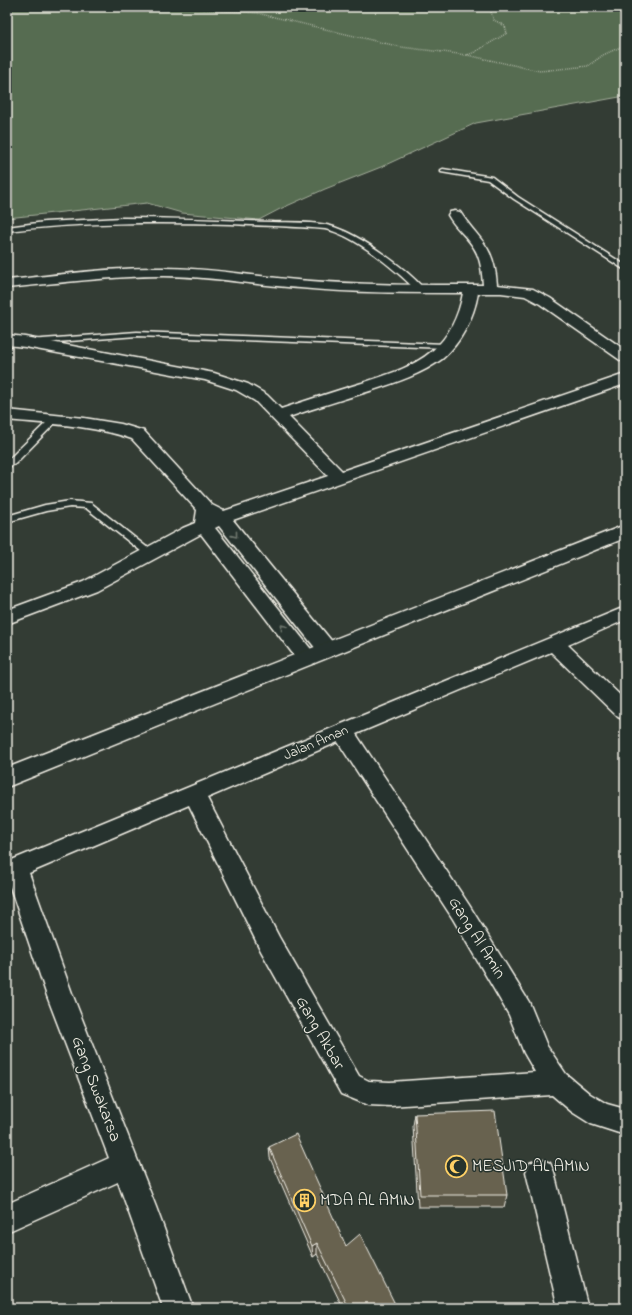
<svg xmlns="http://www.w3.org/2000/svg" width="632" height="1315" viewBox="0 0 632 1315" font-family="'Indie Flower',sans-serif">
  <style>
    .green { fill: #566c51; stroke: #a5ae9c }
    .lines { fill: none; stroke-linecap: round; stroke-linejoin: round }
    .lane-casing { stroke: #f4f1e8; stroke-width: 3 }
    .street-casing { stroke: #f4f1e8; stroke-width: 3 }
    .secondary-casing { stroke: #f4f1e8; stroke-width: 3 }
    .path { stroke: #f4f1e8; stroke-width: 1.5; stroke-dasharray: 0.5 1.5; stroke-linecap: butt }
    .lane { fill: #26332d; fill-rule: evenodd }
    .street { fill: #26332d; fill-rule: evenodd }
    .secondary { fill: #26332d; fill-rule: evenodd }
    .wall { fill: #595445; stroke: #f4f1e8 }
    .shaded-wall { fill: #494538; stroke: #f4f1e8 }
    .building { fill: #686250; stroke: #f4f1e8 }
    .oneway { stroke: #6e766e }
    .labels { text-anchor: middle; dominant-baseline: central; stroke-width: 3; stroke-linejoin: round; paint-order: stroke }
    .street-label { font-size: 14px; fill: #f4f1e8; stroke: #26332d }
    .near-street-label { font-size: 17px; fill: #f4f1e8; stroke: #26332d }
    .near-poi-label { font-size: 17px; fill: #f4f1e8; stroke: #26332d; text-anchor: start }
  </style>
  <rect width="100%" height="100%" fill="#333c34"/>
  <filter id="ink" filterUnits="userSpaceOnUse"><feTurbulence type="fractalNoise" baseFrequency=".025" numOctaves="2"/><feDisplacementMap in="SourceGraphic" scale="8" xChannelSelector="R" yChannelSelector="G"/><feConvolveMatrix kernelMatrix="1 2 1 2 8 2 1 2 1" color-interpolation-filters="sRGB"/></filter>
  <g filter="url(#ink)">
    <polygon class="green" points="7,7 625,7 625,96 476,123 381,167 325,189 280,209 259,220 182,213 147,203 7,218"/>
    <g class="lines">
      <defs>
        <g id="lane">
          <polygon points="443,169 492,177 518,197 625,265 625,270 514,199 488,180 441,172 441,170"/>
          <path d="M122,218c49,0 99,2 149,4 20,1 43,-1 63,5 27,9 71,40 90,62l-1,2h-6c-21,-21 -62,-56 -92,-62 -31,-3 -63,-3 -94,-5 -75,-2 -149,-2 -224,7v-4l38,-5z"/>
          <polygon points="137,332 445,344 449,346 445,348 137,336 29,344 25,342 29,340"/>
          <polygon points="52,417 55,417 59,419 15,464 7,468 7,461"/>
          <polygon points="70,501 91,503 154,553 152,555 146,555 86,508 70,507 46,511 7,522 7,516 45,505"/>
        </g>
        <g id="street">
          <path d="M455,211l5,1c20,30 34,32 37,73l36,4 17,9 75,52v12l-5,-2 -80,-56 -15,-8 -24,-3h-23c-4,24 -17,50 -36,66 -20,15 -45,23 -69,31 -28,9 -56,17 -84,27l53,54 283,-97v10l-392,136 101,124 3,5 -3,5 -7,2 -7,-2 -101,-128 -4,2 99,125 3,5 -3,5 -7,2 -7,-2 -99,-129 -104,56 -90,34v-14l76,-28 100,-54 12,-5 2,-13 -65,-71c-39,-14 -84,-15 -125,-19v-10l77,8 37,6 23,7 68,74 12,6 104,-35 -73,-75 -19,-11 -31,-10 -180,-33 -18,-2v-10l18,2 189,36 34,11 19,11 14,14c27,-9 54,-18 81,-26 24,-8 50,-15 70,-32 17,-14 27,-36 31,-58 -55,0 -109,0 -163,-5 -46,-3 -91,-12 -136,-12 -52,0 -105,7 -157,12v-8c52,-5 105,-13 157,-12 45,0 89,8 133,12 62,5 124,5 186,5 -1,-13 -2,-26 -9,-37 -7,-12 -19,-20 -26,-33l2,-3z"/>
          <path d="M625,607v13l-57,25 57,55v20l-7,-3 -67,-65 -195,82 113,171 60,97 18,44 19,28 24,20 17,10 18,5v26l-34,-11 -19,-12 -20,-17 -162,11 -22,-1 -27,-11 -80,-143 -72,-146 -160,68 44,123 83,211 37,101h-30l-45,-126 -111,50v-28l102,-46 -62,-162 -39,-115h-1v-19zM338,742l115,177 56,96 15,38 11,19 -145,10 -21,-1 -10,-5 -80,-139 -72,-139z"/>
          <polygon points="540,1159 550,1163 554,1172 588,1308 558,1308 526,1172 530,1163"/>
        </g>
        <polygon id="secondary" points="625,525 625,538 7,787 7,768"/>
      </defs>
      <use href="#lane" class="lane-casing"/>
      <use href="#street" class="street-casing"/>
      <use href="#secondary" class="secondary-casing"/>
      <g class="path">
        <polyline points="109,7 186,8 257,13 401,47 467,55 475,52 507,33 505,26 494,20 489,7"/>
        <polyline points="7,9 23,7"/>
        <polyline points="467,55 540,71 588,66 603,55 625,45"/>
      </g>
      <use href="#lane" class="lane"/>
      <use href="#street" class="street"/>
      <use href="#secondary" class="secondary"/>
    </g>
    <g class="wall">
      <polygon points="415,1114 507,1195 504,1207 418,1207 413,1126"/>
      <polygon points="269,1147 346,1246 397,1308 343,1308 317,1254 313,1257 270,1158"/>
    </g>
    <polygon class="shaded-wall" points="317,1243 317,1254 313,1257 312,1246"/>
    <g class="building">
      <polygon points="495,1111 507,1195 420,1195 415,1114"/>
      <polygon points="296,1134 346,1246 360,1234 397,1308 349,1308 317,1243 312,1246 269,1147"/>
    </g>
    <defs><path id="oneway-chevron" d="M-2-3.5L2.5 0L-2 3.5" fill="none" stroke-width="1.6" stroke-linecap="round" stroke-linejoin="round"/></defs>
    <g class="oneway">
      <use href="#oneway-chevron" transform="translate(235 535) rotate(51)"/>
      <use href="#oneway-chevron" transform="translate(283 627) rotate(-128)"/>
    </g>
  </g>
  <defs>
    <symbol id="mosque-ring" viewBox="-11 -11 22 22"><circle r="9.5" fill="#26332d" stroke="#ffd166" stroke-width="1.5"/><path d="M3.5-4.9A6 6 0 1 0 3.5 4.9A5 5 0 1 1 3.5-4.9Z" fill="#ffd166"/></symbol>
    <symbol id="building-ring" viewBox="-11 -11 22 22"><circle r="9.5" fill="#26332d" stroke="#ffd166" stroke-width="1.5"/><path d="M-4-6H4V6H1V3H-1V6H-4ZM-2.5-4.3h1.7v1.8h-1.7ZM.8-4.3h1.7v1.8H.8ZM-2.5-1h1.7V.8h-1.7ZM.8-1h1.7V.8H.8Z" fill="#ffd166"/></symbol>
  </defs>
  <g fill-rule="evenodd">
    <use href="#mosque-ring" x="444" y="1154" width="25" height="25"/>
    <use href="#building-ring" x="292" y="1188" width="25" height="25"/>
  </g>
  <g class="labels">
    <g class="street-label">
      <text transform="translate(316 743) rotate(-23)">Jalan Aman</text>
    </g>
    <g class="near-street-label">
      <text transform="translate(477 938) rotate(58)">Gang Al Amin</text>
      <text transform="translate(320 1033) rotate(60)">Gang Akbar</text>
      <text transform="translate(96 1089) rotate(69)">Gang Swakarsa</text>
    </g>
    <g class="near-poi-label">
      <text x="472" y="1166">MESJID AL AMIN</text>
      <text x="320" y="1200">MDA AL AMIN</text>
    </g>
  </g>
  <rect width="632" height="1315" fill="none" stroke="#26332d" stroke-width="24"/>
  <rect x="12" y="12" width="608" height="1291" fill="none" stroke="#f4f1e8" stroke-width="1.5" filter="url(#ink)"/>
</svg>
